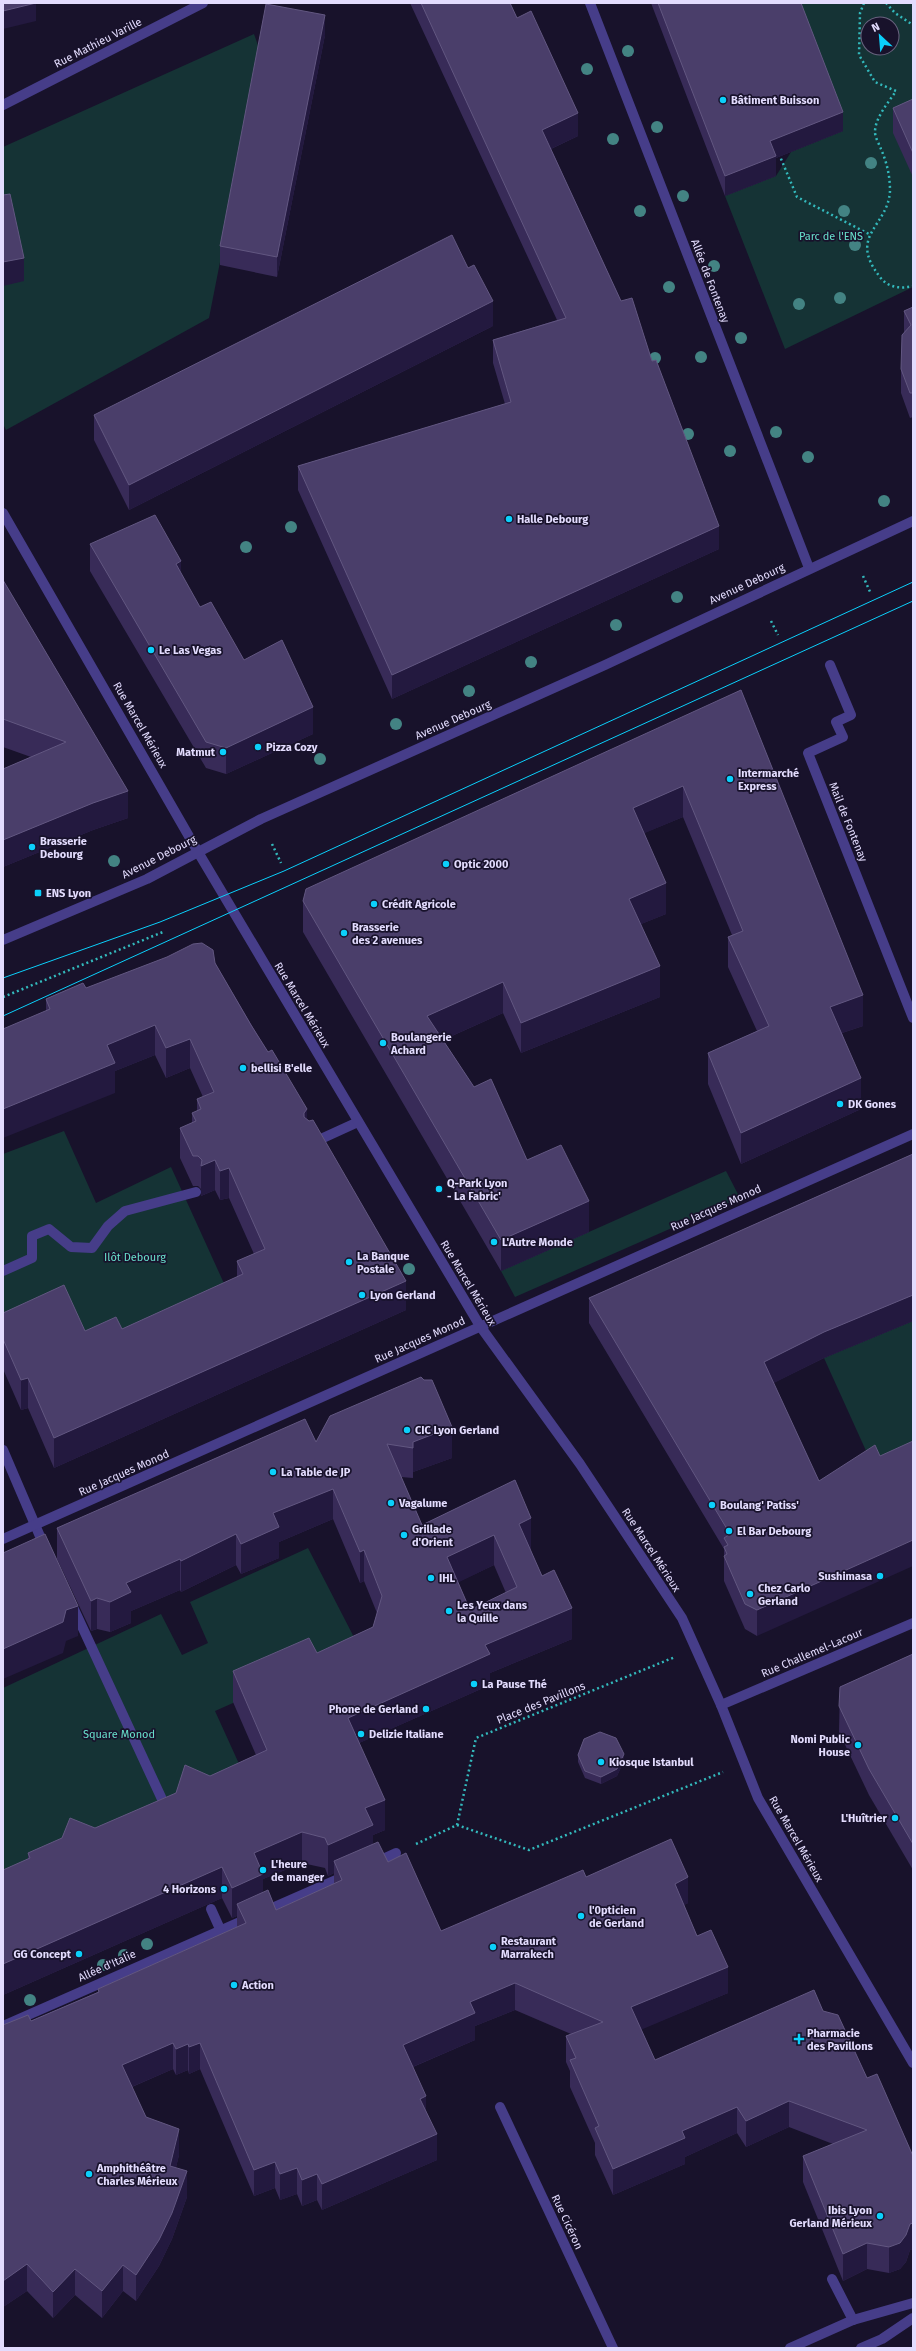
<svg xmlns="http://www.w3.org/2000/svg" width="916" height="2351" viewBox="0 0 916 2351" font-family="'Fira Sans',sans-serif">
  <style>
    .green { fill: #153335; fill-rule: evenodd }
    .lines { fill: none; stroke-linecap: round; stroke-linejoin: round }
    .path { stroke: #33b9bc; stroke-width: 2.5; stroke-dasharray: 2 3; stroke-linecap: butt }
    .service { stroke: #463d89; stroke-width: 10 }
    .pedestrian { stroke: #463d89; stroke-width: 10 }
    .minor { stroke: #463d89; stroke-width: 10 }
    .tertiary { stroke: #463d89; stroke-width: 10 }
    .tram { stroke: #0bd0fb; stroke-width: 1 }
    .tree { fill: #438383 }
    .wall { fill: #382b58; fill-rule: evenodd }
    .shaded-wall { fill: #23193f }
    .building { fill: #4a3e6a; stroke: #625781; fill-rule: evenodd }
    .poi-dot { fill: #0bd0fb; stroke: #18122b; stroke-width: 1.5 }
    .labels { text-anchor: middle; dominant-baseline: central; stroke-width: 3.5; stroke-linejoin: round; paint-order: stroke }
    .street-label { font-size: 11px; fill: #e3dcfe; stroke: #18122b }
    .poi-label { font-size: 11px; font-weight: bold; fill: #e3dcfe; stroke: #18122b; text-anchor: start }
    .park-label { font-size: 11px; fill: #67dfcb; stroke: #18122b }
  </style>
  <rect width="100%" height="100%" fill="#18122b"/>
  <g class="green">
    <path d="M793,3h120v284l-128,62 -60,-153 51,-20 15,-24 52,-21zM868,24h24v24h-24z"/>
    <polygon points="254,34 261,54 209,318 6,430 3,424 3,286 10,217 3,193 3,147"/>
    <polygon points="64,1131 96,1203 171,1167 227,1290 93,1346 3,1338 3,1154"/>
    <polygon points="726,1171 740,1198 515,1297 501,1271"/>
    <polygon points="913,1321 913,1447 872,1464 824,1358"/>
    <polygon points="308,1548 359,1647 215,1711 245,1777 3,1888 3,1688 161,1614 182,1655 208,1643 190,1602"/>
  </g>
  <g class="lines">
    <g class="path">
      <path d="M864,3l-4,10 -1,42 16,27 21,9c-8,12 -21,27 -21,41 0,5 4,12 6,17 6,14 9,27 9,42 -2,36 -43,44 -10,86 8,11 21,12 33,9"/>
      <polyline points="886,3 895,13 913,25"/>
      <polyline points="779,154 797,197 869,234"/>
      <polyline points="863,576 871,594"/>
      <polyline points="771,621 778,635"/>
      <polyline points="272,844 281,863"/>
      <polyline points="3,997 163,932"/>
      <polyline points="457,1825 529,1850 723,1772"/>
      <polyline points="416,1844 457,1825 476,1738 675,1657"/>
    </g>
    <g class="service">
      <polyline points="312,1143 358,1122"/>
      <polyline points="73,1607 167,1810"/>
      <polyline points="500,2107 613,2348"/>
      <polyline points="832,2279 853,2320"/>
    </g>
    <g class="pedestrian">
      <polyline points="830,665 851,715 836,722 843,737 808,753 913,1018"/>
      <polyline points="3,1271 32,1258 32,1236 49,1229 71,1247 92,1248 108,1226 125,1211 196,1192"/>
      <polyline points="3,1450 45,1548"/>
      <polyline points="374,1863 396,1853"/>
      <polyline points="211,1909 220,1929"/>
      <polyline points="3,2026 345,1876"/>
    </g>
    <g class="minor">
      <polyline points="590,3 809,568"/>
      <polyline points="3,105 203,3"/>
      <polyline points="3,513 198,852 480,1326 580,1464 682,1618 721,1705 758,1798 913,2063"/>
      <polyline points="3,1539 913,1134"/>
      <polyline points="721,1705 913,1623"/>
      <polyline points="790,2348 853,2320 913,2303"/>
      <polyline points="861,2348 882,2339 913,2318"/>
    </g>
    <polyline class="tertiary" points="3,940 147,879 261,819 605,665 913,521"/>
    <g class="tram">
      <polyline points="3,978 160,922 284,871 913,582"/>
      <polyline points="3,1016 913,601"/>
    </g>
  </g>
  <g class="tree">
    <circle cx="628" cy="51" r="6"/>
    <circle cx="587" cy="69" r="6"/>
    <circle cx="657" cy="127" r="6"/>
    <circle cx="613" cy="139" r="6"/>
    <circle cx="871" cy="163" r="6"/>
    <circle cx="683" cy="196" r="6"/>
    <circle cx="640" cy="211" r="6"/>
    <circle cx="844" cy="211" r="6"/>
    <circle cx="855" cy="245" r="6"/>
    <circle cx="714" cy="266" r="6"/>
    <circle cx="669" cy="287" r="6"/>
    <circle cx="840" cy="298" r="6"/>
    <circle cx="799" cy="304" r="6"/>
    <circle cx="741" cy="338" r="6"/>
    <circle cx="701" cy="357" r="6"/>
    <circle cx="655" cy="358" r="6"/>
    <circle cx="776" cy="432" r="6"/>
    <circle cx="688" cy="434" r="6"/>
    <circle cx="730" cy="451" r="6"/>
    <circle cx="808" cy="457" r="6"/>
    <circle cx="884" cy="501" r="6"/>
    <circle cx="291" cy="527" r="6"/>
    <circle cx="246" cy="547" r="6"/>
    <circle cx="677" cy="597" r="6"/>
    <circle cx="616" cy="625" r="6"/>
    <circle cx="531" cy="662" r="6"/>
    <circle cx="469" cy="691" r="6"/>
    <circle cx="396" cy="724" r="6"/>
    <circle cx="320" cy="759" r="6"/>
    <circle cx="114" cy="861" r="6"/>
    <circle cx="409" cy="1269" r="6"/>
    <circle cx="147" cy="1944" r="6"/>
    <circle cx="124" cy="1955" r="6"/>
    <circle cx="103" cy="1965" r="6"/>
    <circle cx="30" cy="2000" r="6"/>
  </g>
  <g class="wall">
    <polygon points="410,3 510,3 517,18 578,136 551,149 621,301 652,361 719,549 392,699 298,490 298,466 505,404 493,363 493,340 557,320"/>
    <polygon points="651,3 801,3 843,131 776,158 776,176 725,196"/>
    <polygon points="325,35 277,277 220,265 220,246"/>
    <polygon points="913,99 913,177 893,133 893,108"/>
    <polygon points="913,307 913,417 910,418 901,393 901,369 904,333 904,311"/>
    <polygon points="493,326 129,510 94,440 94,415"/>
    <polygon points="90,544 181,574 200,607 244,660 313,734 226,774 206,768 90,571"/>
    <polygon points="3,580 128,818 93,830 3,867 3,769 31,757 3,747"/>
    <polygon points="741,690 863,1026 842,1033 861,1109 741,1164 708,1084 708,1053 757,1031 728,967 728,937 732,935 683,817 644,833 666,914 641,924 660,997 521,1053 503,1013 443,1040 474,1087 527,1160 589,1232 501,1271 303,932 303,901"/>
    <polygon points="215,963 307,1119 406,1310 54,1468 28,1408 21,1410 3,1369 3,1313 85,1331 122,1329 237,1277 237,1261 254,1254 229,1198 220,1200 215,1190 201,1196 201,1189 198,1186 193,1186 180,1158 180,1128 192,1123 192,1113 197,1111 197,1099 203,1097 190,1068 166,1078 155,1055 115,1071 115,1093 46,1010 46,999 86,988"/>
    <polygon points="913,1154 913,1321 824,1358 773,1383 819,1481 757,1636 745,1629 724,1581 724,1549 589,1323 589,1298"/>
    <path d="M330,1416l122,42 -39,14v6l-12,-1 21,48 93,-45 16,69h-1l12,27 30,63 -82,34v12l-131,58 26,87 -12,5v9l15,18 53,69 145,-54 102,26 -4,2 13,31 31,57 -87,36 14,31 168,-49 44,67 46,78v93l-3,1 -4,12 -6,7 -11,4 -22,-4 -24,12 -40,-99v-26l30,-12 -44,-17 -43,20 -9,-14 -52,24v7l-72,31 -18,-40v-12l-25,-56v-16l-4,-9v-26l5,-2 -56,-24 -40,16v14l-62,27 13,44 11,49 -115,50 -5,-10 -15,6 -5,-12 -17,6 -5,-12 -21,8 -54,-127 -11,5 -1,-4 -12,5 -3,-6 -41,18 14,30 33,38 -3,12 11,30 -15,42 -13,27 -23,35 -13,-10 -21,27 -27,-23 -22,23 -26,-27 -24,16 28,-286 67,-29v-3l139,-62v-11l-5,2 -10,-20 -219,97v-125l25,-11v-6l67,-25 81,-35 34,-17 46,-21 -23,-53v-31l84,-18 56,-26 4,-14 -13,-32 -4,2 -27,-64 -54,23v16l-38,16 -5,-9 -55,27 -1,-2 -49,21v12l-21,9 -13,-3 -6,2 -34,-72v-31l259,-86zM494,1565l12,28 -36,17 -12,-28zM302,1863l23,5 3,8 6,-3v11l-58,26 -13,-18v-13z"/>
    <polygon points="913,1654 913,1870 869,1795 839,1732 840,1687"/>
    <polygon points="578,1755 624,1761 617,1776 601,1784 585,1778 578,1762"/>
  </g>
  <g class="shaded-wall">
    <polygon points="36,3 36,21 3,29 3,11"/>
    <polygon points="325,15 325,35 277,277 277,257"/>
    <polygon points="843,112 843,131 776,158 776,176 725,196 725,176 770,141"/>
    <polygon points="578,113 578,136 542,153 542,130"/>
    <polygon points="24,258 24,281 3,286 3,262"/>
    <polygon points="493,301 493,326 129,510 129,485"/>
    <polygon points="719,526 719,549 392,699 392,675"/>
    <polygon points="181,561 181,587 176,564"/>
    <polygon points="313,707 313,734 226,774 226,748"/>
    <polygon points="683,786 683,817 633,838 633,808"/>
    <polygon points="128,791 128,818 93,830 3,867 3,840 93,803"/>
    <polygon points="666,883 666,914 629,929 629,899"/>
    <polygon points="660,966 660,997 521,1053 521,1023"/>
    <polygon points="503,982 503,1013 427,1047 427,1016"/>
    <polygon points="863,995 863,1026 830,1037 830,1007"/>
    <polygon points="155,1025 155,1055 115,1071 115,1093 3,1138 3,1109 107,1045"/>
    <polygon points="190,1039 190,1068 166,1078 166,1048"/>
    <polygon points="861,1078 861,1109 741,1164 741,1133"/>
    <polygon points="307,1109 307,1138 304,1113"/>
    <polygon points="215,1160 215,1190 201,1196 201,1166"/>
    <polygon points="229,1168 229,1198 220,1200 220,1171"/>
    <polygon points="589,1201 589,1232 501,1271 501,1240"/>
    <polygon points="406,1281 406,1310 54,1468 54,1438"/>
    <polygon points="913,1295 913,1321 824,1358 764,1388 764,1362 824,1332"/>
    <polygon points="28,1378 28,1408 21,1410 21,1380"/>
    <polygon points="452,1427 452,1458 413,1472 413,1478 413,1442"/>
    <polygon points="333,1489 333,1519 279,1542 279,1558 241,1574 241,1544 273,1513"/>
    <polygon points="531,1518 531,1549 519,1555 519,1524"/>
    <polygon points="236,1534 236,1565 181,1592 181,1561"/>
    <polygon points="494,1535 494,1565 447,1588 447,1557"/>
    <polygon points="913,1540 913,1566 757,1636 757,1610"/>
    <polygon points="364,1550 364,1581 360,1583 360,1552"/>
    <polygon points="180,1559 180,1590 131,1611 131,1623 110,1632 110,1602 126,1583"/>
    <polygon points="97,1598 97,1629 91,1631 91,1601"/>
    <polygon points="78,1606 78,1636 66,1641 63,1653 3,1679 3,1649 66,1610"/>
    <polygon points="572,1608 572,1639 490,1673 490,1685 348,1748 348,1718 485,1645"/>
    <polygon points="624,1754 624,1761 617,1776 601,1784 601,1777"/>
    <polygon points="385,1800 385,1830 373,1835 373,1856 334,1861 334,1873 328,1876 328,1845 365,1808"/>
    <polygon points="302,1832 302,1863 263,1879 263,1904 237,1904 237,1916 232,1918 232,1888 254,1853"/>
    <polygon points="222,1867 222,1898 3,1995 3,1964"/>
    <polygon points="688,1877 688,1903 675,1910 675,1884"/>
    <polygon points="728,1967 728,1993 631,2034 631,2007"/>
    <polygon points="515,1983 515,2010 475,2026 475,2040 403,2071 403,2045 470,2002"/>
    <polygon points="173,2043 173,2069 122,2091 122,2065"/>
    <polygon points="200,2043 200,2069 189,2074 189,2047"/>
    <polygon points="188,2044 188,2070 176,2075 176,2049"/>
    <polygon points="426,2096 426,2122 420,2099"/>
    <polygon points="789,2101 789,2127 746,2147 746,2121"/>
    <polygon points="737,2107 737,2133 685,2157 685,2164 613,2195 613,2169 682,2131"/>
    <polygon points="179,2129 179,2155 170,2192 170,2166"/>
    <polygon points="437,2134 437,2160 322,2210 322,2184"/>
    <polygon points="275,2162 275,2188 254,2196 254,2170"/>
    <polygon points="297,2168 297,2194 280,2200 280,2174"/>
    <polygon points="187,2171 187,2197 172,2239 159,2266 136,2301 136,2275"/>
    <polygon points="317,2174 317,2200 302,2206 302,2180"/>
    <polygon points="913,2223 913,2249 910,2250 906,2262 900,2269 889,2273 889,2247 910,2224"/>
    <polygon points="867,2243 867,2269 843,2281 843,2254"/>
    <polygon points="27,2264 27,2291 3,2307 3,2281"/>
    <polygon points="123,2265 123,2291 102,2318 102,2291"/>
    <polygon points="75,2269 75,2295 53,2318 53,2292"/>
  </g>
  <g class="building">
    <polygon points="3,3 36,3 3,11"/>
    <polygon points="421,3 510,3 517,18 531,11 578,113 542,130 621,301 632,298 652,361 656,360 719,526 392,675 298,466 511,402 493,340 566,318"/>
    <polygon points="658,3 801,3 843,112 770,141 776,156 725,176"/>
    <polygon points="266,4 325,15 277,257 220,246"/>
    <polygon points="913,99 913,153 893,108"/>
    <polygon points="10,194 24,258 3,262 3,195"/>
    <polygon points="452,235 468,268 474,265 493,301 129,485 94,415"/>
    <polygon points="913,307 913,393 910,393 901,369 902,335 911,325 904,311"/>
    <polygon points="155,515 181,561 176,564 200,607 211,602 244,660 282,640 313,707 226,748 206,742 90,544"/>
    <polygon points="3,580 128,791 93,803 3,840 3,769 66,742 3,719"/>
    <polygon points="741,690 863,995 830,1007 861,1078 741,1133 708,1053 769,1026 728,937 743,931 683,786 633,808 666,883 629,899 660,966 521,1023 503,982 427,1016 474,1087 491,1079 527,1160 561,1145 589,1201 501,1240 303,901 306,889"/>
    <polygon points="202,943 213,950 215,963 251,1025 268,1052 272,1050 307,1109 304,1113 304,1117 309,1121 313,1120 406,1281 54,1438 28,1378 21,1380 3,1339 3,1313 64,1285 85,1331 116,1317 122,1329 243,1274 237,1261 265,1249 229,1168 220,1171 215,1160 201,1166 202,1160 198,1156 193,1156 180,1128 196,1121 192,1113 201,1109 197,1099 214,1092 190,1039 166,1048 155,1025 107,1045 115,1063 3,1109 3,1029 50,1009 46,999 83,983 86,988 167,957 193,944"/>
    <polygon points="913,1154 913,1295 824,1332 764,1362 819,1481 875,1445 880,1456 913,1441 913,1540 757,1610 745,1604 724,1556 727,1554 724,1547 728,1545 724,1538 730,1534 589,1298"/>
    <path d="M421,1377l3,3h8l20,47 -39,15v6l-26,-4 35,81 93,-45 16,38 -12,6 23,52 12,-6 18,38 -87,37 5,9 -142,64 37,82 -20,8 8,17 -45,20 -3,-7 -23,-6 -48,21 9,21 -31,14 -10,-21 -219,97v-94l27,-12 -2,-5 34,-15 8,-20 25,10 81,-35 9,-28 25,11 57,-26 -34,-79 76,-33 8,15 56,-26 9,-31 -18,-46 -4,2 -27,-63 -60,24 6,14 -38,17 -5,-10 -55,27 -1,-2 -54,24 5,9 -21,10 -13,-4 -6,3 -34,-73 248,-109 11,23 14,-26zM494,1535l23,52 -47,23 -23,-53z"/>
    <polygon points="45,1534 78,1606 66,1610 63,1622 3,1649 3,1553"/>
    <polygon points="913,1654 913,1844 869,1769 839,1706 840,1687"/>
    <polygon points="600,1732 616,1738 624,1754 617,1769 601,1777 585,1771 578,1755 584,1739"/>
    <polygon points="671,1839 688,1877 675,1884 697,1936 711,1930 728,1967 631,2007 655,2060 814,1990 823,2011 838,2015 867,2078 877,2074 913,2156 913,2223 910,2224 906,2235 900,2243 889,2247 867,2243 843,2254 803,2156 867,2130 789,2101 746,2121 737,2107 682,2131 685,2138 613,2169 595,2128 599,2126 570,2060 576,2058 566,2036 603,2022 515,1983 470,2002 475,2013 403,2045 426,2096 420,2099 437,2134 322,2184 317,2174 302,2180 297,2168 280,2174 275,2162 254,2170 200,2043 189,2047 188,2044 176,2049 173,2043 122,2065 146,2117 179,2129 170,2166 187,2171 172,2213 159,2240 136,2275 123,2265 102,2291 75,2269 53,2292 27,2264 3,2281 3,2025 28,2015 31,2021 99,1992 98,1989 246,1923 237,1904 268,1890 276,1910 342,1880 334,1861 378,1842 388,1862 406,1853 441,1931 583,1870 586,1877"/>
  </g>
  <g class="poi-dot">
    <circle cx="723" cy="100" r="4"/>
    <circle cx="509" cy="519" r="4"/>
    <circle cx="151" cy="650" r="4"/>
    <circle cx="258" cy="747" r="4"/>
    <circle cx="223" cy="752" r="4"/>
    <circle cx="730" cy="779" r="4"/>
    <circle cx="32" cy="847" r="4"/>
    <circle cx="446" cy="864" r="4"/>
    <rect x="34" y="889" width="8" height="8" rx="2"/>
    <circle cx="374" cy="904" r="4"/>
    <circle cx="344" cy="933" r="4"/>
    <circle cx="383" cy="1043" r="4"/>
    <circle cx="243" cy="1068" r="4"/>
    <circle cx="840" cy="1104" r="4"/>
    <circle cx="439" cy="1189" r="4"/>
    <circle cx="494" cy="1242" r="4"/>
    <circle cx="349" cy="1262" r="4"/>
    <circle cx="362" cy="1295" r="4"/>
    <circle cx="407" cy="1430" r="4"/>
    <circle cx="273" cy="1472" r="4"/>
    <circle cx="391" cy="1503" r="4"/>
    <circle cx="712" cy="1505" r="4"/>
    <circle cx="729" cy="1531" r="4"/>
    <circle cx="404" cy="1535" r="4"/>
    <circle cx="880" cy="1576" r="4"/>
    <circle cx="431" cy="1578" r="4"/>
    <circle cx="750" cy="1594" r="4"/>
    <circle cx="449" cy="1611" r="4"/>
    <circle cx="474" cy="1684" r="4"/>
    <circle cx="426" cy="1709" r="4"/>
    <circle cx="361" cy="1734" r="4"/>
    <circle cx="858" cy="1745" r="4"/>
    <circle cx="601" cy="1762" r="4"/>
    <circle cx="895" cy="1818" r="4"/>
    <circle cx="263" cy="1870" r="4"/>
    <circle cx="224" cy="1889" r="4"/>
    <circle cx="581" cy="1916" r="4"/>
    <circle cx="493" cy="1947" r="4"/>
    <circle cx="79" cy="1954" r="4"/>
    <circle cx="234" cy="1985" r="4"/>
    <path d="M797 2033h4v4h4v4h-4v4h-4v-4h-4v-4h4z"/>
    <circle cx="89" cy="2174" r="4"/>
    <circle cx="880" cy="2216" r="4"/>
  </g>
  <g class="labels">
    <g class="street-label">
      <text transform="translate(98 43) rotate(-27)">Rue Mathieu Varille</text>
      <text transform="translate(710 281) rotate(69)">Allée de Fontenay</text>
      <text transform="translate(747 584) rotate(-25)">Avenue Debourg</text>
      <text transform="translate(453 720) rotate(-24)">Avenue Debourg</text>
      <text transform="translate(140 725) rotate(60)">Rue Marcel Mérieux</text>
      <text transform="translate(848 822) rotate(68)">Mail de Fontenay</text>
      <text transform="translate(159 857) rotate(-27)">Avenue Debourg</text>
      <text transform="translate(302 1005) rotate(59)">Rue Marcel Mérieux</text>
      <text transform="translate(716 1208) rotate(-24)">Rue Jacques Monod</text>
      <text transform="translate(468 1283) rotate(59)">Rue Marcel Mérieux</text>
      <text transform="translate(420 1340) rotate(-24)">Rue Jacques Monod</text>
      <text transform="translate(124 1473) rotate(-24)">Rue Jacques Monod</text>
      <text transform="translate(651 1550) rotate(57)">Rue Marcel Mérieux</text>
      <text transform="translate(812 1653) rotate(-23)">Rue Challemel-Lacour</text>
      <text transform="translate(541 1703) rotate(-22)">Place des Pavillons</text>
      <text transform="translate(796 1839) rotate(60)">Rue Marcel Mérieux</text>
      <text transform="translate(107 1966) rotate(-24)">Allée d'Italie</text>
      <text transform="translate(567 2222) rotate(65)">Rue Cicéron</text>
    </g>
    <g class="poi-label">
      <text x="731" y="100">Bâtiment Buisson</text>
      <text x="517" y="519">Halle Debourg</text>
      <text x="159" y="650">Le Las Vegas</text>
      <text x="266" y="747">Pizza Cozy</text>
      <text x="215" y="752" text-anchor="end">Matmut</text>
      <text x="738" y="773">Intermarché<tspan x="738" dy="13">Express</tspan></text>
      <text x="40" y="841">Brasserie<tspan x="40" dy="13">Debourg</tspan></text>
      <text x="454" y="864">Optic 2000</text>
      <text x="46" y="893">ENS Lyon</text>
      <text x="382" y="904">Crédit Agricole</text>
      <text x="352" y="927">Brasserie<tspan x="352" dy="13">des 2 avenues</tspan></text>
      <text x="391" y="1037">Boulangerie<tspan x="391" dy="13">Achard</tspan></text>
      <text x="251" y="1068">bellisi B'elle</text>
      <text x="848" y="1104">DK Gones</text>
      <text x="447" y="1183">Q-Park Lyon<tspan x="447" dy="13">- La Fabric'</tspan></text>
      <text x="502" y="1242">L'Autre Monde</text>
      <text x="357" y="1256">La Banque<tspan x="357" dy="13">Postale</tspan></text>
      <text x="370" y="1295">Lyon Gerland</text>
      <text x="415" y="1430">CIC Lyon Gerland</text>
      <text x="281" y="1472">La Table de JP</text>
      <text x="399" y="1503">Vagalume</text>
      <text x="720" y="1505">Boulang' Patiss'</text>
      <text x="412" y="1529">Grillade<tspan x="412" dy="13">d'Orient</tspan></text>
      <text x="737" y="1531">El Bar Debourg</text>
      <text x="872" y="1576" text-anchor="end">Sushimasa</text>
      <text x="439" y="1578">IHL</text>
      <text x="758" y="1588">Chez Carlo<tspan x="758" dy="13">Gerland</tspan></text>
      <text x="457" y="1605">Les Yeux dans<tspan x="457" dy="13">la Quille</tspan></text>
      <text x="482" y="1684">La Pause Thé</text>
      <text x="418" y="1709" text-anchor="end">Phone de Gerland</text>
      <text x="369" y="1734">Delizie Italiane</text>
      <text x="850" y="1739" text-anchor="end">Nomi Public<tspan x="850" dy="13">House</tspan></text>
      <text x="609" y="1762">Kiosque Istanbul</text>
      <text x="887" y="1818" text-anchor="end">L'Huîtrier</text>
      <text x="271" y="1864">L'heure<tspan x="271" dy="13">de manger</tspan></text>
      <text x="216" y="1889" text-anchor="end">4 Horizons</text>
      <text x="589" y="1910">l'0pticien<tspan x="589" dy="13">de Gerland</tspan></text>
      <text x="501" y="1941">Restaurant<tspan x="501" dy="13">Marrakech</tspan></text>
      <text x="71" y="1954" text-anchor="end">GG Concept</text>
      <text x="242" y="1985">Action</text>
      <text x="807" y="2033">Pharmacie<tspan x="807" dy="13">des Pavillons</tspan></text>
      <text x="97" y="2168">Amphithéâtre<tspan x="97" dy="13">Charles Mérieux</tspan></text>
      <text x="872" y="2210" text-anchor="end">Ibis Lyon<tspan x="872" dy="13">Gerland Mérieux</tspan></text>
    </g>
    <g class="park-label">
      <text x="831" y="236">Parc de l'ENS</text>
      <text x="135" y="1257">Ilôt Debourg</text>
      <text x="119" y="1734">Square Monod</text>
    </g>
  </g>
  <rect width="916" height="2351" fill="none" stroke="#e3dcfe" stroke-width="8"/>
  <g transform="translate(880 36) rotate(334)"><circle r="19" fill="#18122b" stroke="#69637f"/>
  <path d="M0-3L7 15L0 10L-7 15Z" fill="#0bd0fb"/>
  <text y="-6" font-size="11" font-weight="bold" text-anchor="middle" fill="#e3dcfe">N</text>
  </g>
</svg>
